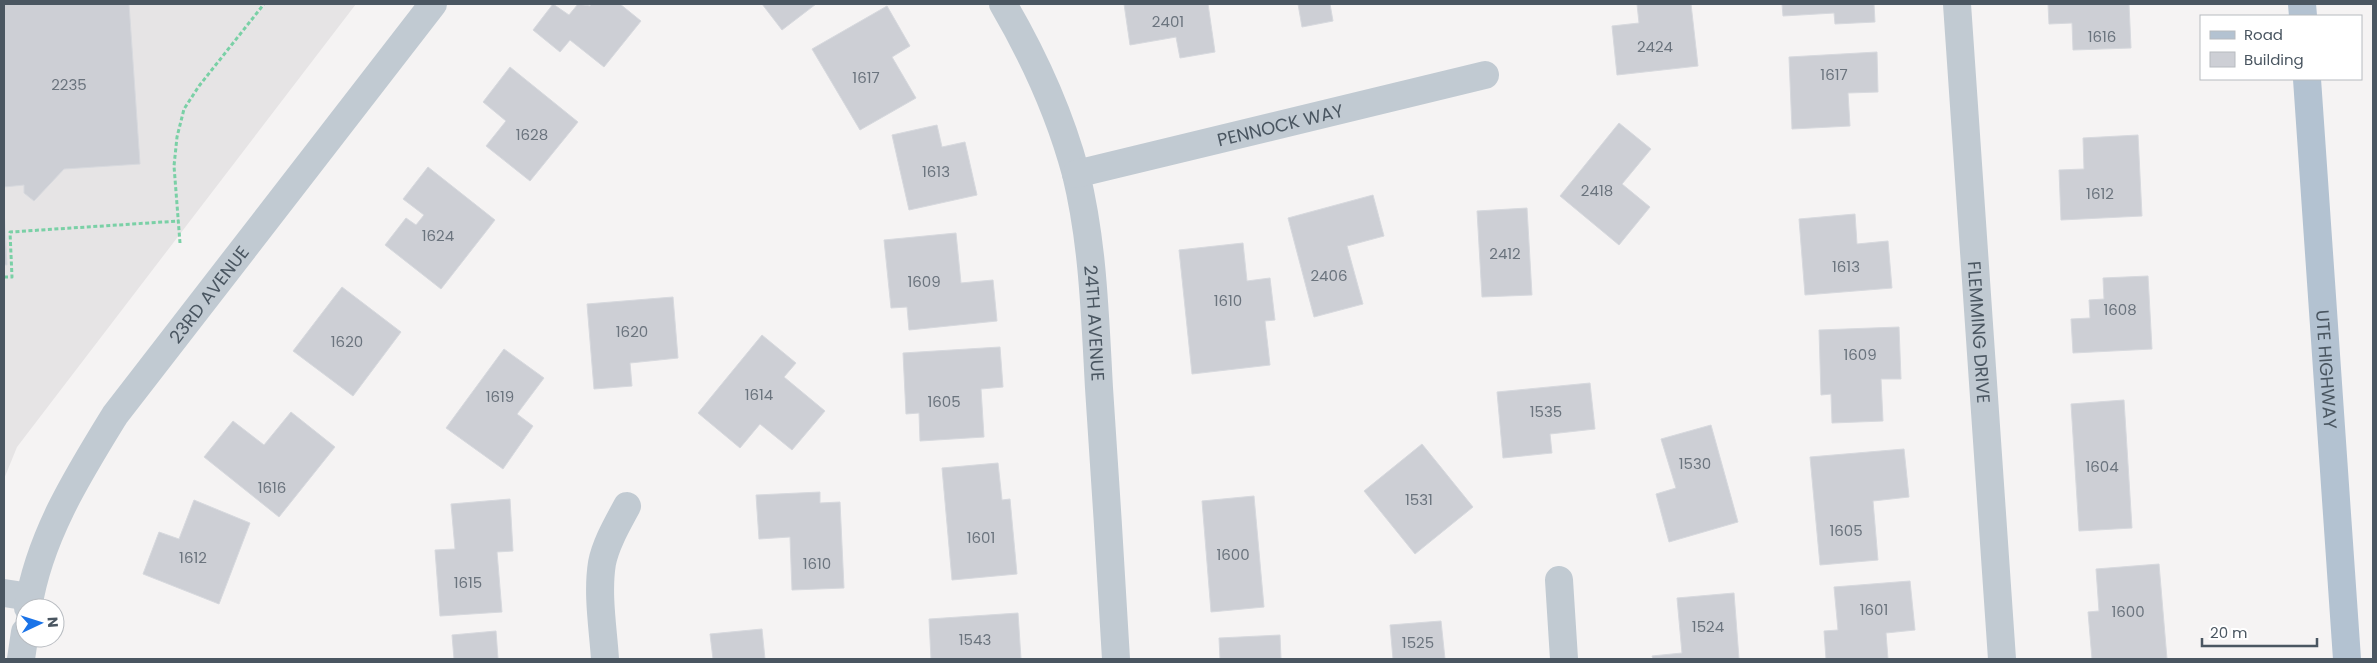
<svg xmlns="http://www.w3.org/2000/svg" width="2377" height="663" viewBox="0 0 2377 663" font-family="Poppins,sans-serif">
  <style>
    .education { fill: #e6e4e5 }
    .building { fill: #cdcfd5; stroke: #d7d9de }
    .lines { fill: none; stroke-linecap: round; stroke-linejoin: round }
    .path { stroke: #7ad0a6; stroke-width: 3; stroke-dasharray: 4 2.5; stroke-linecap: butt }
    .minor { stroke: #c1cad2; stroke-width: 28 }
    .major { stroke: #b3c2d1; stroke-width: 28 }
    .labels { text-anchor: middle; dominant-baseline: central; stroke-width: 5; stroke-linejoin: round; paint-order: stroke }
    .number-label { font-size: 15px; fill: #6b747e }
    .street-label { font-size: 18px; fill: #4a5661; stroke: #fff }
  </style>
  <rect width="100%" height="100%" fill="#f5f3f3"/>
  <polygon class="education" points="4,4 356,4 17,447 4,479"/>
  <g class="building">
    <polygon points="4,4 129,4 140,164 64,169 34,201 24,193 24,185 4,187"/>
    <polygon points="553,4 569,15 578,4 590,6 592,4 620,4 641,21 604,67 570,40 560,52 533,30"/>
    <polygon points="762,4 816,4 782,30"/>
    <polygon points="1124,4 1208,4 1215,52 1180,58 1176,37 1130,45"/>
    <polygon points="1298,4 1330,4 1333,21 1302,27"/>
    <polygon points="1637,4 1691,4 1698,66 1617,75 1612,26 1639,23"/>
    <polygon points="1782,4 1874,4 1875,22 1835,24 1834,13 1783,16"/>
    <polygon points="2048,4 2129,4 2131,48 2073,50 2072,23 2049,24"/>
    <polygon points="887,6 910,46 892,57 916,98 860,130 812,49"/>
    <polygon points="1877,52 1878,92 1848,93 1850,126 1792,129 1789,57"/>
    <polygon points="510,67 578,122 530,181 486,146 506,121 483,102"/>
    <polygon points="1619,123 1651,149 1622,184 1650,207 1619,245 1560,196"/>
    <polygon points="937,125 942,147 965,142 977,195 909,210 892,135"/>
    <polygon points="2138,135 2142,216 2061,220 2059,170 2084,169 2083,138"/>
    <polygon points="428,167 495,220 441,289 385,245 406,218 416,225 424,215 403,199"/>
    <polygon points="1373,195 1384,236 1347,246 1363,304 1314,317 1288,218"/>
    <polygon points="4,208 7,265 4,265"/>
    <polygon points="1527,208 1532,295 1482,297 1477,211"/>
    <polygon points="1855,214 1857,244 1888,241 1892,288 1805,295 1799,219"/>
    <polygon points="956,233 961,283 993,280 997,321 909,330 907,307 891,308 884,240"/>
    <polygon points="1243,243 1247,281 1270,278 1275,320 1265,321 1270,365 1192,374 1179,250"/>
    <polygon points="2148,276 2152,349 2073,353 2071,319 2090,318 2089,300 2104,299 2103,278"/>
    <polygon points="342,287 401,332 353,396 293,351"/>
    <polygon points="673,297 678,358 630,363 632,386 594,389 587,304"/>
    <polygon points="1899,327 1901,379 1881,379 1883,421 1832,423 1831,394 1821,395 1819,330"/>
    <polygon points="762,335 796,363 784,377 825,411 792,450 760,424 740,448 698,413"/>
    <polygon points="1000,347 1003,387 981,389 984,437 920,441 919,413 906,414 903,353"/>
    <polygon points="504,349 544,378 517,414 533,426 503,469 446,428"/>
    <polygon points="1590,383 1595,429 1550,434 1552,453 1503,458 1497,392"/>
    <polygon points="2124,400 2132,528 2079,531 2071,404"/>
    <polygon points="291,412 335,447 279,517 204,457 233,421 264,445"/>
    <polygon points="1711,425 1738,522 1669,542 1656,494 1676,488 1661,439"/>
    <polygon points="1422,444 1473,507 1415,554 1364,491"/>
    <polygon points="1904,449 1909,497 1873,501 1878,560 1820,565 1810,457"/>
    <polygon points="998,463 1002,500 1010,499 1017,574 952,580 942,468"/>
    <polygon points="820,492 820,503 840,502 844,588 792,590 790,537 759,539 756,495"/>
    <polygon points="1254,496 1264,607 1211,612 1202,501"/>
    <polygon points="510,499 513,551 497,552 502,612 440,616 435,550 455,549 451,504"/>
    <polygon points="194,500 250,523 219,604 143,574 159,532 179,539"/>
    <polygon points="2159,564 2167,659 2092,659 2088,612 2099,611 2096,569"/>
    <polygon points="1910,581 1915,630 1886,633 1888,659 1826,659 1824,631 1838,630 1834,587"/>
    <polygon points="1734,593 1739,659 1653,659 1652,656 1682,653 1677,598"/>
    <polygon points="1018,613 1021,659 931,659 929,619"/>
    <polygon points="1441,621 1445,659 1393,659 1390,625"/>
    <polygon points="762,629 765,659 713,659 710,634"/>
    <polygon points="496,631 498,659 454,659 452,635"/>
    <polygon points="1280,635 1281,659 1220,659 1219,638"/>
  </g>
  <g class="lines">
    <g class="path">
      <polyline points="180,243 174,166 177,137 184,109 199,86 264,4"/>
      <polyline points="4,277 12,277 10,232 179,221"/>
    </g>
    <g class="minor">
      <path id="s1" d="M1003,4c31,53 57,110 73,170 17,69 19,142 23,214 6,90 12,181 17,271"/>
      <path id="s2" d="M1957,4l45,655"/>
      <path id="s3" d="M1076,174l409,-99"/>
      <polyline points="1559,580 1564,659"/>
      <polyline points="4,593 30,597"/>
      <path id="s4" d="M28,608c11,-71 50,-133 87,-193l318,-411"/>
      <polyline points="21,659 25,632"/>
      <path d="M605,659c-2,-31 -8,-65 -3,-96 4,-20 16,-40 25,-57"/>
    </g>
    <g class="major">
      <polyline points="2302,4 2303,16"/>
      <path id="s5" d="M2307,79l40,580"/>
    </g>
  </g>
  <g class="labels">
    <g class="number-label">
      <text x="1168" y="21">2401</text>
      <text x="2102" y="36">1616</text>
      <text x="1655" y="46">2424</text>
      <text x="1834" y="74">1617</text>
      <text x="866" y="77">1617</text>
      <text x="69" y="84">2235</text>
      <text x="532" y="134">1628</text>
      <text x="936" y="171">1613</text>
      <text x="1597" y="190">2418</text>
      <text x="2100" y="193">1612</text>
      <text x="438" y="235">1624</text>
      <text x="1505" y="253">2412</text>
      <text x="1846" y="266">1613</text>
      <text x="1329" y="275">2406</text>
      <text x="924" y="281">1609</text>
      <text x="1228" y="300">1610</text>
      <text x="2120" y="309">1608</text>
      <text x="632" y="331">1620</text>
      <text x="347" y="341">1620</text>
      <text x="1860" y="354">1609</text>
      <text x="759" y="394">1614</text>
      <text x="500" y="396">1619</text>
      <text x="944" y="401">1605</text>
      <text x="1546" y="411">1535</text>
      <text x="1695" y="463">1530</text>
      <text x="2102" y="466">1604</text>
      <text x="272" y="487">1616</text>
      <text x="1419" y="499">1531</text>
      <text x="1846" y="530">1605</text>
      <text x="981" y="537">1601</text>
      <text x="1233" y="554">1600</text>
      <text x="193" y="557">1612</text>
      <text x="817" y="563">1610</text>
      <text x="468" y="582">1615</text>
      <text x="1874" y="609">1601</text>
      <text x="2128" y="611">1600</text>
      <text x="1708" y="626">1524</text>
      <text x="975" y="639">1543</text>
      <text x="1418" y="642">1525</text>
    </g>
    <g class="street-label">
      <text stroke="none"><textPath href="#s3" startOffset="210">PENNOCK WAY</textPath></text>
      <text stroke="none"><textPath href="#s4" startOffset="366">23RD AVENUE</textPath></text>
      <text stroke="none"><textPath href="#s1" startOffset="336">24TH AVENUE</textPath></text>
      <text stroke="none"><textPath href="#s2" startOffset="329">FLEMMING DRIVE</textPath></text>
      <text stroke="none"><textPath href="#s5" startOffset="291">UTE HIGHWAY</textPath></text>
    </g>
  </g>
  <rect width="2377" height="663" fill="none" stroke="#4a5661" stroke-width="10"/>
  <rect x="2200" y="15" width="162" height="65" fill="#ffffff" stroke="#b7bbc0"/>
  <rect x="2210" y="31" width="25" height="8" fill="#b3c2d1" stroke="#b7bbc0"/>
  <text x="2244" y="40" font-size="15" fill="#4a5661">Road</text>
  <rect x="2210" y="52" width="25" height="15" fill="#cdcfd5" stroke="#b7bbc0"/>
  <text x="2244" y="65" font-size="15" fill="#4a5661">Building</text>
  <g transform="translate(40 623) rotate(86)"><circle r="24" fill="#ffffff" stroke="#b7bbc0"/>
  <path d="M0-4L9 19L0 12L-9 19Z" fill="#1a73e8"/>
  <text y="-8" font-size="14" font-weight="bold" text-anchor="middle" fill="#4a5661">N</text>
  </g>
  <path d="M2202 638v8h115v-8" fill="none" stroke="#4a5661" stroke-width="2.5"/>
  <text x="2210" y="638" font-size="15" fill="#4a5661" stroke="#ffffff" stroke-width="4" paint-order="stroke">20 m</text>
</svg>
